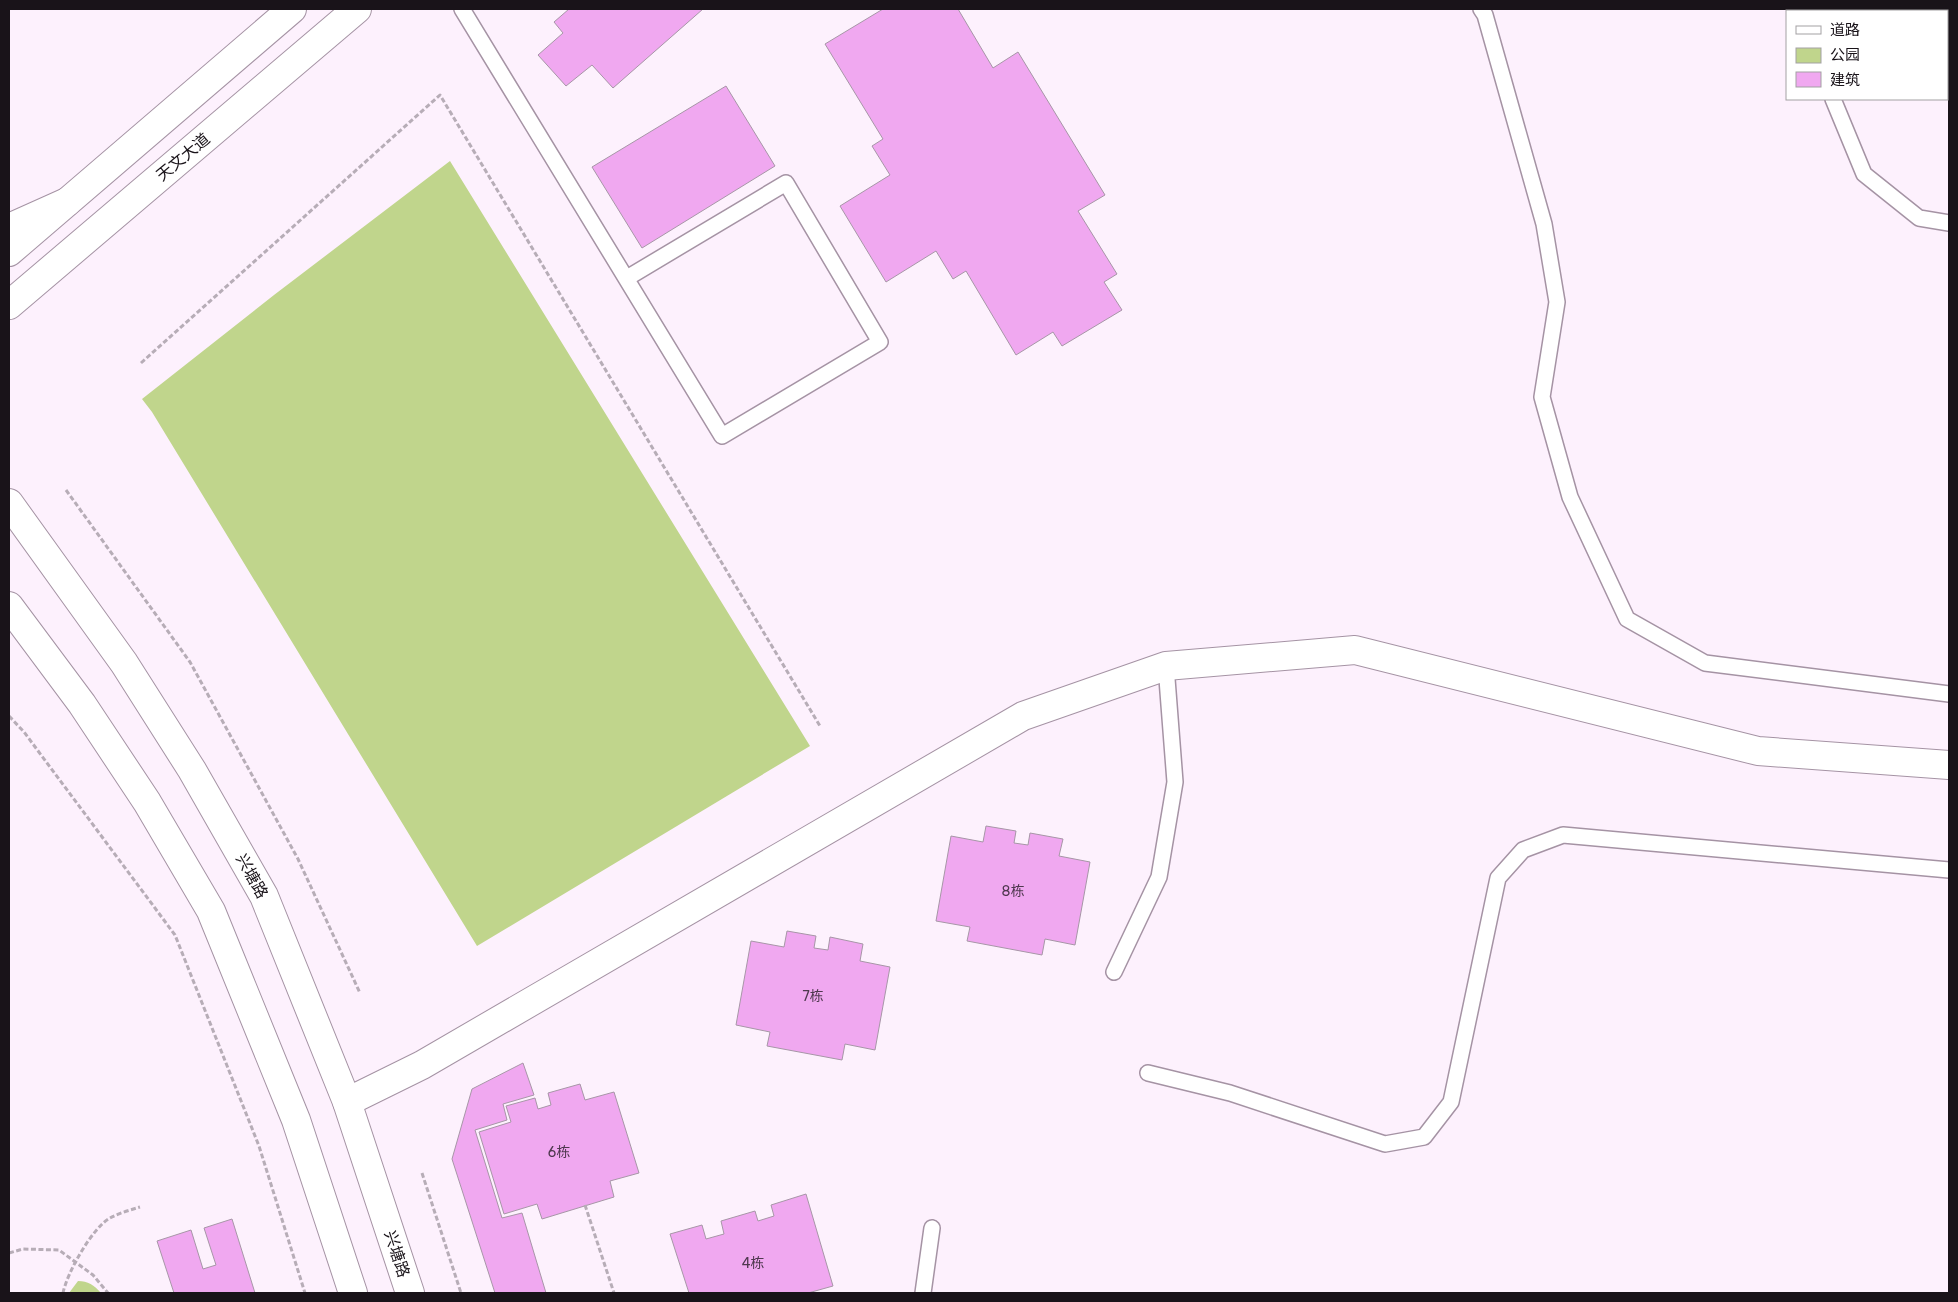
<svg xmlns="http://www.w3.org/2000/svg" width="1958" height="1302" viewBox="0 0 1958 1302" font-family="Rubik,'Noto Sans SC',sans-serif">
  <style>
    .green { fill: #c0d58c }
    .building { fill: #f0a8f0; stroke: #a796a7 }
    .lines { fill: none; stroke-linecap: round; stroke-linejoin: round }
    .service-casing { stroke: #a593a4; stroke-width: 18 }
    .minor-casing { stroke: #a593a4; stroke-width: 30 }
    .secondary-casing { stroke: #a593a4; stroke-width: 30 }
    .primary-casing { stroke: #a593a4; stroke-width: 30 }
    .path { stroke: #b7adb7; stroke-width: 3; stroke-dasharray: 5 2.5; stroke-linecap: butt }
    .service { stroke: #fff; stroke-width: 15 }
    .minor { stroke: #fff; stroke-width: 28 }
    .secondary { stroke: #fff; stroke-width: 28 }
    .primary { stroke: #fff; stroke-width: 28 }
    .labels { text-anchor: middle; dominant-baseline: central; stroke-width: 4.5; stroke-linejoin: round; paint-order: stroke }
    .number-label { font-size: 14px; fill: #4f384f }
    .street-label { font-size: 16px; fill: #191319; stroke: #fff }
  </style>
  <rect width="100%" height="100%" fill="#fdf1fd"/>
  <g class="green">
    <polygon points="450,161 810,746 477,946 152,412 142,399 274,295"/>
    <path d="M78,1281c10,0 16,4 23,12h-32z"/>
  </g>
  <g class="building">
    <polygon points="569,9 703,9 613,88 592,65 566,86 538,55 563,33 554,22"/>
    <polygon points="883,9 958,9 993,68 1018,52 1105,195 1078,211 1117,274 1104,282 1122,310 1062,346 1053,332 1016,355 966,271 953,279 936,251 886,282 840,206 890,175 872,146 883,139 825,44"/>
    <polygon points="726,86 775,166 642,248 592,167"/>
    <polygon points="986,826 1016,831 1014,843 1028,845 1030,833 1063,839 1059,856 1090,862 1075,945 1045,939 1042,955 967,941 970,927 936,921 951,836 983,842"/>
    <polygon points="787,931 816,936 814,948 828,950 830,937 863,944 860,961 890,967 875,1050 845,1044 842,1060 767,1046 770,1032 736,1025 751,941 784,947"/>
    <polygon points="523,1063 534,1095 503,1104 507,1120 475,1130 502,1218 522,1213 546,1293 495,1293 452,1159 472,1089"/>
    <polygon points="580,1084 585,1100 614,1092 639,1173 610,1181 614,1197 542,1219 537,1204 504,1214 479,1132 511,1122 506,1106 535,1098 538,1109 551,1105 548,1093"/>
    <polygon points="806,1194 833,1286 808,1293 689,1293 670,1234 702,1225 706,1239 724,1234 721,1221 755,1211 758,1221 774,1216 771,1205"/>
    <polygon points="232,1219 255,1293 174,1293 157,1241 191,1230 203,1269 216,1265 204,1228"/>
  </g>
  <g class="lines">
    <defs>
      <g id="service">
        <polyline points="462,9 722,436 880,342 786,183 627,278"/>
        <polyline points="1481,9 1485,15 1544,224 1557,302 1542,397 1570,497 1627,619 1705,663 1949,694"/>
        <polyline points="1803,9 1804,11"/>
        <polyline points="1833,99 1864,174 1919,218 1949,223"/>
        <polyline points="1114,972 1159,877 1175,782 1166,666"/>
        <polyline points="1148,1073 1230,1093 1385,1144 1424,1137 1451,1102 1498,878 1523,850 1563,835 1949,870"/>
        <polyline points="923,1293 932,1228"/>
      </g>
      <polyline id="minor" points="347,1102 422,1065 1023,716 1166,666 1355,650 1758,751 1949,765"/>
      <g id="secondary">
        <polyline points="9,252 292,9"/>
        <polyline points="9,305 357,9"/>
      </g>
      <g id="primary">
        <polyline points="9,228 67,202"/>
        <polyline points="9,503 124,663 192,770 264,896 347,1102 410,1293"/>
        <polyline points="9,606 82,704 147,802 211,911 296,1120 353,1293"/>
      </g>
    </defs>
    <use href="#service" class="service-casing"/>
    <use href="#minor" class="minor-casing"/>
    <use href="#secondary" class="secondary-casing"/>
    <use href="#primary" class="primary-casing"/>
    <g class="path">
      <polyline points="141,363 440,95 820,726"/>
      <polyline points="66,490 190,662 298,859 360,993"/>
      <polyline points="9,716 24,732 175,935 259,1146 305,1293"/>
      <polyline points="422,1173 461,1293"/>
      <polyline points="585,1205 614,1293"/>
      <polyline points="9,1253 23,1249 59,1250 93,1275 108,1293"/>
      <path d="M63,1293c4,-20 29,-65 47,-75 9,-5 20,-8 30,-11"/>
    </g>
    <use href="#service" class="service"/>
    <use href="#minor" class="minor"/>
    <use href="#secondary" class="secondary"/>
    <use href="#primary" class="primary"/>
  </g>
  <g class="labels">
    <g class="number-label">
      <text x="1013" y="891">8栋</text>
      <text x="813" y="996">7栋</text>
      <text x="559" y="1152">6栋</text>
      <text x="753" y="1263">4栋</text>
    </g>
    <g class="street-label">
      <text transform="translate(183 157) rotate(-40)">天文大道</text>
      <text transform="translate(252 876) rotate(61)">兴塘路</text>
      <text transform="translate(397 1254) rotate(72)">兴塘路</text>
    </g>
  </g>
  <rect width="1958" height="1302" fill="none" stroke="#191319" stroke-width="20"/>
  <rect x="1786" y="10" width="162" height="90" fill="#ffffff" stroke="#a3a1a3"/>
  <rect x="1796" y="26" width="25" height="8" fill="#ffffff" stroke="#a3a1a3"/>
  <text x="1830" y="35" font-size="15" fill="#191319">道路</text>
  <rect x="1796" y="48" width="25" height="15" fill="#c0d58c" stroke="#a3a1a3"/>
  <text x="1830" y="60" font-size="15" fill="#191319">公园</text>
  <rect x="1796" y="72" width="25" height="15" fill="#f0a8f0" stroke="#a3a1a3"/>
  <text x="1830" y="85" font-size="15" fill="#191319">建筑</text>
</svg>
